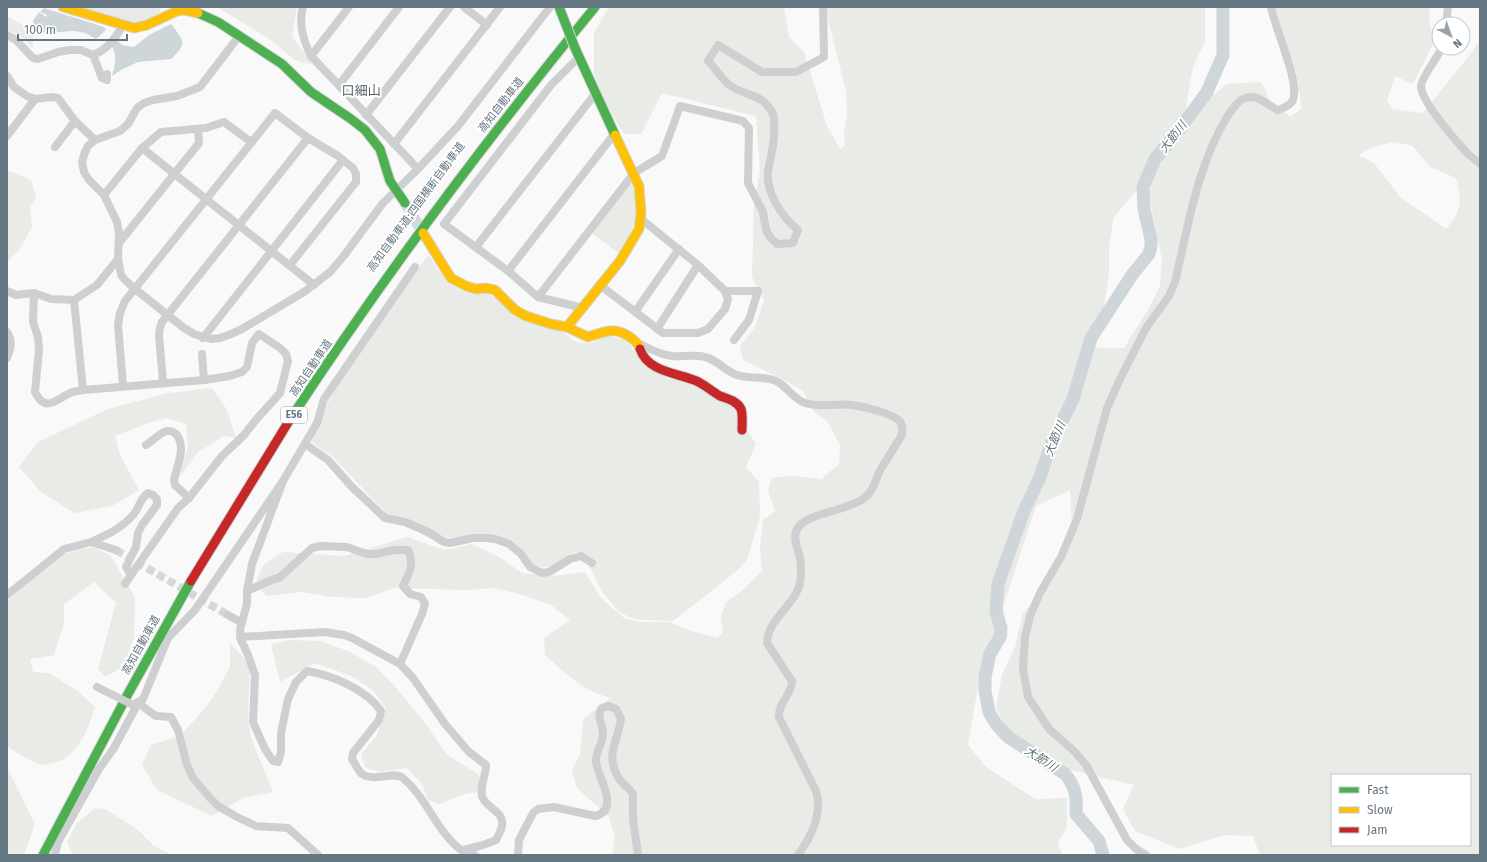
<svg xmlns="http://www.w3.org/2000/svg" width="1487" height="862" viewBox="0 0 1487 862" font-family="'Fira Sans','Noto Sans JP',sans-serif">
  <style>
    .built { fill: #e8e9e9 }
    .green { fill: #e8ebe6; fill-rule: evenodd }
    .water { fill: #ced6d9 }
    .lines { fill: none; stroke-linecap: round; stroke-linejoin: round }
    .river { stroke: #ced6d9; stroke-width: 13 }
    .street-tunnel { stroke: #d4d8dc; stroke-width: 8; stroke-dasharray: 8 4; stroke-linecap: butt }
    .secondary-tunnel { stroke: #d4d8dc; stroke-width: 11; stroke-dasharray: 11 5.5; stroke-linecap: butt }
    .fast-casing { stroke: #d5d6d7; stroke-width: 11 }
    .slow-casing { stroke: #d5d6d7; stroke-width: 11 }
    .jam-casing { stroke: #d5d6d7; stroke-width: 11 }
    .street { stroke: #cecfd0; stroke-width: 8 }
    .fast { stroke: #4caf50; stroke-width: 9 }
    .slow { stroke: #ffc107; stroke-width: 9 }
    .jam { stroke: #c62828; stroke-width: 9 }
    .fast-bridge-casing { stroke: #d5d6d7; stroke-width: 11; stroke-linecap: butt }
    .street-bridge { stroke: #cecfd0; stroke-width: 8 }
    .fast-bridge { stroke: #4caf50; stroke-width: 9 }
    .labels { text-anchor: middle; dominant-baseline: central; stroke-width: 4; stroke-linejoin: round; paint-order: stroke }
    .shield { fill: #fff; stroke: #939fa8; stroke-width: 1 }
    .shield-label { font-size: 10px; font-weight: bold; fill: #657683 }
    .street-label { font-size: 11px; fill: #657683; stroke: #fff }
    .water-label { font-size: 12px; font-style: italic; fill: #60757c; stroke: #fff }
    .quarter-label { font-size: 13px; fill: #57646e; stroke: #fff }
  </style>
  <rect width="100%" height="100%" fill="#f9f9f9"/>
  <polygon class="built" points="79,7 161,7 160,12 143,23 135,24"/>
  <g class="green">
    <polygon points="217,7 297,7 292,36 313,65 295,60 272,41"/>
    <path d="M609,7h175l5,30 15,15 23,74 13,23 5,-4 -1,-13 3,-19 -1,-22 -21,-84h380v34l-12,26 -5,27 -3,23 42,-33 34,-2 10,20 19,15 11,-8 -1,-14 -22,-61 -3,-27h155l-1,14 5,21 -21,42 -18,-8 -8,24 5,9 31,4 49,-61 8,-13v816h-220l-7,-19 -28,-1 -46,14 -44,-18 -12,-22 11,-24 -60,-14 -27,-9 -19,-10 -21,-21 -11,-24 6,-32 13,-28 8,-34 23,-25 26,-64 -2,-34 -34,16 -33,101 5,29 -30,51 -10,58 18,22 49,32 32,-1v30l-9,14 4,13h-450l3,-18 -6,-20 -32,-29 -5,-18 8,-15 3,-36 28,-21c-28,-7 -45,-24 -66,-43l-1,-17 26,-18 -19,-15 -31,-11 -27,-6 -25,2 -74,-2 -28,10 -33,-1 -32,-5 -34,4 -13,-11 10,-21 19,-12 61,4 63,-19 38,13 27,-6 27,13 23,16 30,3 33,-4 16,26 23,20 17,4h28l25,10 24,6 5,-6 -2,-15 5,-15 16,-11 20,-20 -2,-25 3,-26 12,-9 -7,-20 3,-13 21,-2 29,3 18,-15 1,-19 -13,-24 -14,-10 -10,-20 -17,-10 -43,-21 -3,-14 15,-19 9,-27 -12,-23 2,-72 6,-34 -4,-55 -94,-23 -21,41h-17l-18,-29 -12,-32v-40zM1394,142l19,4 17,21 26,11c6,22 6,33 -10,51l-46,-32 -26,-34 -16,-8 17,-9zM1154,169l-5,27 13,64 -2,26 -12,24 -24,38h-26l-13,-13 18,-22 6,-40v-28l5,-28zM1332,775h138v70h-138z"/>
    <polygon points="7,16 33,31 33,48 19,34 7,31"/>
    <polygon points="7,170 31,180 36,197 30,208 32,227 19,250 7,262"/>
    <path d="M628,183l5,1c3,6 3,12 3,19 0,24 -5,30 -18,50l-26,-20z"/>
    <path d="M427,256l3,1c11,17 22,35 45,37 4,0 8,0 13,0l74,37 12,10 6,2h10l18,-7 16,4 5,3 15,23 25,13 19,3 46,25 3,5 1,15 10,5 8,12 -10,23 13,15 1,34 -13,44 -9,10 -65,51 -32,-1 -10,-2 -13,-7 -17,-21 -12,-24 4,-4 -15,-9 -4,-1c-12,9 -24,20 -39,13l-37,-29 -18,-2 -29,4 -6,-1 -34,-16 -6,-4 -2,2 -15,-4 -55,-58 -20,-14 -1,-5c12,-28 24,-55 44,-79z"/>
    <polygon points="212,388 227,410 236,438 224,436 198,452 179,478 188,446 186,424 167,418 148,423 115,436 120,455 139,490 112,506 74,513 41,492 19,467 38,442 108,409 168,393"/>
    <path d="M93,547l18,9 24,42 -1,40 -11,29 -18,10 -7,-8 18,-66 -22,-21 -30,22v19l-10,32 -24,4 3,13 16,1 27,17 19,17c-6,20 -14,42 -33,53 -6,3 -15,4 -22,5l-23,-12 -10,-7v-145l49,-43 15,-7z"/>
    <polygon points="290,640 320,641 348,651 376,667 397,689 425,723 447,755 478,774 484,791 465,794 439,804 428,800 422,784 407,768 379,772 365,767 361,754 376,737 386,709 373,690 351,676 315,663 280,682 271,644"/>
    <path d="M230,643l20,21c0,21 -3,43 -1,63 3,20 17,45 24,65l-30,6 -31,18 -55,-26 -15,-25 9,-20 29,-9 26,-29 11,-16 13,-24z"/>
    <polygon points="7,767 35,824 24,855 7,855"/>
    <polygon points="95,808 105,809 137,829 154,846 171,855 73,855 67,842 76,824"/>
  </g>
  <g class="water">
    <polygon points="44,8 104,27 106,30 96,39 85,33 74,31 46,33 42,32 43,30 34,24 33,21 39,12 46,17 47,15 40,12"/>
    <path d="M171,24c13,17 17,19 0,35l-33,3 -17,8 -9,6c3,-12 6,-21 -1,-31l6,-5 5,5 12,2 15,-12z"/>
  </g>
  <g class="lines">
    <path class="river" d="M1103,855l-4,-14 -23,-27c1,-17 0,-27 -11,-40l-57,-37 -12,-13 -7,-12 -4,-21v-14l5,-23 10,-17 1,-9 -5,-16 2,-28 26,-73 16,-34 11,-33 22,-45 18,-61 41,-63 17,-21 2,-8v-7l-7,-30 -1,-22 12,-28 24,-29 28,-38 16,-37v-48"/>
    <polyline class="street-tunnel" points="116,550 228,615"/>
    <polyline class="secondary-tunnel" points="405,203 423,233"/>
    <defs>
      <g id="fast">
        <polyline points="198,13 218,22 282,64 311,92 351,119 365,130 380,149 390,181 405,203"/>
        <polyline points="575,48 615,135"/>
        <path d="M289,421c94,-144 197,-281 306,-414"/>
        <polyline points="43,855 129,692 191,581"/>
      </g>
      <g id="slow">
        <polyline points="63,7 134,28 147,25 177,11 184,10 198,13"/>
        <path d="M423,233l28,45 15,8 10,3 10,-1 9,2 20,20 11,6 25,8 16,3 21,10c7,-2 14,-5 21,-6 11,-2 28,8 31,18"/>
        <polyline points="567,327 620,261 639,229 641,212 639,186 615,135"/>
      </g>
      <g id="jam">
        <path d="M640,349c7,22 36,24 54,31 9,3 17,11 26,16 8,3 17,5 21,13 2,6 1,14 1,21"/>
        <polyline points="191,581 289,421"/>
      </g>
    </defs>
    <use href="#fast" class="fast-casing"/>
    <use href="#slow" class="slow-casing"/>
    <use href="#jam" class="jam-casing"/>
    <g class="street">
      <path d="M303,7c-5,17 0,33 8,49l107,113"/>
      <polyline points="464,7 487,25"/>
      <polyline points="1446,24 1448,7"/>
      <path d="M7,35l9,5 17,18 5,1 20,-7 12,-2h11l12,5c14,-5 23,-17 30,-30"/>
      <polyline points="239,36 200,87 177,96 153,100 144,103 137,108 128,124 120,131 95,140 88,146 85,152 82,162 84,172 89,180 104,195 117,222 119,233 118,259 121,275 125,280 135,289 184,328 194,334 211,339 220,338 231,334 242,329 304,292 330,272 343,257 383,203 418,169 458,126 550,7"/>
      <path d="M1442,48c-4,8 -21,31 -21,38 0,15 34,54 45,66 4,4 10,8 14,12"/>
      <polyline points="93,55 102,78 107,80 107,74"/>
      <polyline points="311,56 349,7"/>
      <polyline points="579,57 551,85 444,224 508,271 538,297 583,308"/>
      <polyline points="7,76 14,87 27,96 35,99 51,97 58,98 75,121 95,140"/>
      <polyline points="339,85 399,7"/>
      <polyline points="366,115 450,7"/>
      <polyline points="7,136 35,99"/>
      <polyline points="394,144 500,7"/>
      <polyline points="55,147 75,121"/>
      <polyline points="142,148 314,285"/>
      <polyline points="104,195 142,148 161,132 206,128 224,122 251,142"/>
      <polyline points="119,243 199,143 198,129"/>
      <polyline points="476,247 595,94"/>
      <polyline points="508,271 615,133"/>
      <polyline points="601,286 663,333 698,333 708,329 725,309 728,299 725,291 698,265 640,218"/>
      <polyline points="7,291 16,295 34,293 51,299 74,300 97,285 118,259"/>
      <polyline points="725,291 758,291 749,320 734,340"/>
      <path d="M34,293l-1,29 5,15 1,13 -4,42c10,21 21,8 35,1 4,-2 9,-2 13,-3l121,-10 26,-4 12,-4 5,-5 5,-24 7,-9 21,14 6,6 2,7 -8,32 -25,28 -11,14 -22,21 -33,42 -11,10 -47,67 -5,-8 10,-20 2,-14 4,-8 15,-20v-6l-4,-4 -5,-2c-9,7 -8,13 -14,21 -13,15 -26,20 -43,28"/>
      <path d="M538,297l96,-124 28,-17 18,-50 63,15 6,7 -1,55 15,29 3,18 4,7 7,7 16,-1 5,-13c-15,-12 -32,-36 -30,-58 2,-13 6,-25 6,-39 0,-6 1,-13 -1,-19 -10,-22 -29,-17 -45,-30 -7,-6 -13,-16 -20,-23l10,-16 44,27h34l28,-15 -1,-50"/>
      <polyline points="74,300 83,390"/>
      <polyline points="635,312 679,249"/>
      <polyline points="657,329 698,265"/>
      <path d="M7,332c6,9 4,16 0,26"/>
      <polyline points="203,338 343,160"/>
      <path d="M638,343c10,5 22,12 34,13 10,1 23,-2 33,1 13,3 20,14 32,18 12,4 27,1 39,6 11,5 17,18 29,22 16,5 30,0 46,2 10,1 46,9 50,18 2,4 1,8 1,12 -7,11 -14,22 -21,34 -6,10 -7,23 -18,30 -15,11 -52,14 -64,27 -8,9 -1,23 1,32 1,8 2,17 0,24 -3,22 -33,37 -33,61l25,38c0,13 -14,22 -13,36l37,74c7,22 -5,46 -18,64"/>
      <polyline points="202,354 204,380"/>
      <polyline points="163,382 159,335 160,328 162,322 308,138"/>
      <polyline points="123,386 118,325 120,313 125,301 275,113 308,138 338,156 353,168 356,174 356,182 290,265"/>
      <polyline points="305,444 328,460 352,487 385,518 405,522 428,532 444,542 450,543 473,538 485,538 495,539 509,544 521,554 530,567 542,573 549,572 570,559 581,556 592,563"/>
      <path d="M146,445c6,-4 12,-10 18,-13 4,-2 9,-1 12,2 11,12 1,32 -2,46l1,5 14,13"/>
      <path d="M283,481l-31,83 -5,27v13l-7,25 1,11 7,15 7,20 -2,47 12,27 8,12 5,1 3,-10v-19l7,-34 8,-17 11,-11c25,4 60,19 74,40l-2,9 -26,33 -1,6c3,4 6,12 10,15 14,9 31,-4 41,4 24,20 33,53 58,72 4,2 10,3 14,5"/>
      <polyline points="125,584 131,575"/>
      <path d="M247,591l24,-11 8,-2 33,-30 9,-2 26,1 20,7h9l18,-4h14c7,13 1,24 -5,36l7,8 11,3 4,7 -3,10 -22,50"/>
      <polyline points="7,595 64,549 91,542 116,550"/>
      <polyline points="228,615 242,623"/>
      <path d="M240,637l84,-5 20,3 8,3 48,26 13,14 32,46 24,28 17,13c0,10 -6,20 -4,31 3,12 23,15 20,30 -1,5 -4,10 -6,14l-13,5 -20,5"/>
      <polyline points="138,703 156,716 171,717 178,730 187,765 193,778 211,799 218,806 237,817 256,826 288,828 318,855"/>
      <polyline points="133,705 143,699 168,638 195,610 283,481 317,423 324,399 415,267"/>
      <polyline points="55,855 58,842 99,769 114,748 138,703"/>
      <path d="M518,855l1,-15 14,-27 5,-4 16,-2 41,9c26,-6 3,-38 1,-54 -1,-10 8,-20 7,-30 -1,-9 -7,-16 -1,-24l6,-2 8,3 5,10c-3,22 -16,35 -3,58 4,7 11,11 15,17v25l5,36"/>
      <path d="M1146,855l-10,-6 -9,-9 -41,-75 -12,-14 -25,-22 -21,-32 -5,-28 2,-32 5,-21 10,-23 21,-36 16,-38 30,-111 13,-29 26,-51 23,-32 6,-14c13,-55 22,-116 52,-165 4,-6 9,-14 16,-18 14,-7 23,6 35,11 6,-2 13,-5 15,-10 7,-17 -18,-72 -22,-93"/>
    </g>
    <use href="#fast" class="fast"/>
    <use href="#slow" class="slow"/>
    <use href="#jam" class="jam"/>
    <defs>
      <polyline id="fast-bridge" points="559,7 575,48"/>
    </defs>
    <use href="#fast-bridge" class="fast-bridge-casing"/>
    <polyline class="street-bridge" points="97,687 133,705"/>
    <use href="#fast-bridge" class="fast-bridge"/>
  </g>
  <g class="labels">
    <rect class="shield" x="281" y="407" width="26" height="16" rx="3"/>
    <g class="shield-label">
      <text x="294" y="415">E56</text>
    </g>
    <g class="street-label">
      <text transform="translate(501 105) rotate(-52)">高知自動車道</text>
      <text transform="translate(416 207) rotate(-54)">高知自動車道;四国横断自動車道</text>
      <text transform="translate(311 368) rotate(-56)">高知自動車道</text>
      <text transform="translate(141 645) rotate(-61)">高知自動車道</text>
    </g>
    <g class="water-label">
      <text transform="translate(1173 137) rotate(-52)">大節川</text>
      <text transform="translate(1055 439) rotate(-67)">大節川</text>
      <text transform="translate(1041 759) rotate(33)">大節川</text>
    </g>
    <g class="quarter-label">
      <text x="361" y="90">口細山</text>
    </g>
  </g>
  <rect width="1487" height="862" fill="none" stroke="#657683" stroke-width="16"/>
  <rect x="1331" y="774" width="140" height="72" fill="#ffffff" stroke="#c1c8cd"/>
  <rect x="1339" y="787" width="20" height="6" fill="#4caf50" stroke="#c1c8cd"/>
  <text x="1367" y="794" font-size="12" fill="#657683">Fast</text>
  <rect x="1339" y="807" width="20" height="6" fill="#ffc107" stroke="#c1c8cd"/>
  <text x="1367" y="814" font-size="12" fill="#657683">Slow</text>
  <rect x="1339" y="827" width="20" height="6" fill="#c62828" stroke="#c1c8cd"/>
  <text x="1367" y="834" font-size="12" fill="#657683">Jam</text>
  <g transform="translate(1451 36) rotate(139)"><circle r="19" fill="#ffffff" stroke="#c1c8cd"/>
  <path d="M0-3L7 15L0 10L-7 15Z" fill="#99a4ac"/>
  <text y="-6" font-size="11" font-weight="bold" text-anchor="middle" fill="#657683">N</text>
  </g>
  <path d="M18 34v6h109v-6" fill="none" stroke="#657683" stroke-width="2"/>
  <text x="24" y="34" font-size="12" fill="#657683" stroke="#ffffff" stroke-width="3" paint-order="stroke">100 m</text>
</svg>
